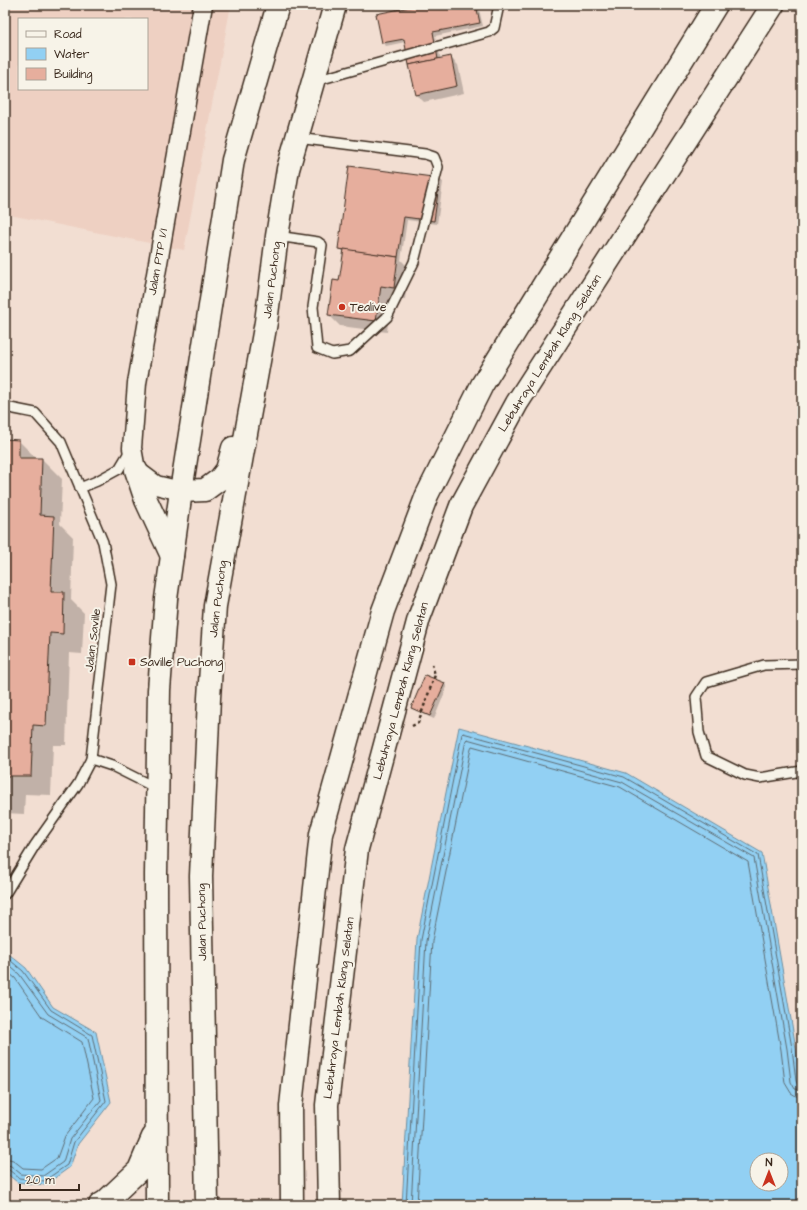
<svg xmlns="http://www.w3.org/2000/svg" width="807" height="1210" viewBox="0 0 807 1210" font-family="'Architects Daughter',sans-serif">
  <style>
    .built { fill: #eed0c2; fill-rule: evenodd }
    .water { fill: #92d0f3; stroke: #6f8e9e; fill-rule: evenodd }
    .shadow { fill: #0003 }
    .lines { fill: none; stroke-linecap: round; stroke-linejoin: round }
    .shore { stroke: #5e6c73; stroke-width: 1 }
    .building { fill: #e6ae9d; stroke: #3b2a1e }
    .lane-casing { stroke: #3b2a1e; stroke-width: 12 }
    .street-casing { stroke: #3b2a1e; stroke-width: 21 }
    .primary-casing { stroke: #3b2a1e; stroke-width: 25 }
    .highway-casing { stroke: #3b2a1e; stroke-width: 25 }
    .path { stroke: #3b2a1e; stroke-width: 2.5; stroke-dasharray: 3 3; stroke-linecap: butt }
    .lane { stroke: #f7f3e8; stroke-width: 9 }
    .street { stroke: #f7f3e8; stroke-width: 18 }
    .primary { stroke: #f7f3e8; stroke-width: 22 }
    .highway { stroke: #f7f3e8; stroke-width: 22 }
    .poi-dot { fill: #c8321e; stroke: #f7f3e8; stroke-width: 1.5 }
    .labels { text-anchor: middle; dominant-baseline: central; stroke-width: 4; stroke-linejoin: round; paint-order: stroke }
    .street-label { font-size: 12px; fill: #3b2a1e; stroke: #f7f3e8 }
    .poi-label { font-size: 12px; fill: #3b2a1e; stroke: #f7f3e8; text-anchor: start }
  </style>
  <rect width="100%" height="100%" fill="#f2ded2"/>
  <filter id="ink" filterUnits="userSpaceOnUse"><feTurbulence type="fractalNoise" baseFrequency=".025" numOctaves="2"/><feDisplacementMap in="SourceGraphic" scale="8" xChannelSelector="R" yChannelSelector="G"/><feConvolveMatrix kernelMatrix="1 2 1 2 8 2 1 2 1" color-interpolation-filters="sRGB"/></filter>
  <g filter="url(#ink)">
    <path class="built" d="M5,5h226l-47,245 -179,-36zM19,19h128v70h-128z"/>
    <g class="water">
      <path d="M459,727l167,46 136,80 34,195 6,48v109h-400l15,-266zM757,1160h24v24h-24z"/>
      <polygon points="5,951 26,968 53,1007 96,1032 111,1102 78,1144 70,1167 45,1185 17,1182 5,1172"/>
    </g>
    <g class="shadow">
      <polygon points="425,5 478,5 483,26 435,36 441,60 451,58 458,65 464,93 424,102 416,94 405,42 386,46 383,42"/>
      <polygon points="439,179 443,182 437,224 407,220 401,260 409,268 405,299 391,297 387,332 340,326 329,315 340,282 344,252 339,248"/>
      <polygon points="5,440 19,441 37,459 42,459 62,479 60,524 73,537 71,600 84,613 82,654 69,653 66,745 53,745 51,795 25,794 24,814 5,813 5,796 9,796 9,794 5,794"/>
      <polygon points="444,683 447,687 434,719 416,711 412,708"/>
    </g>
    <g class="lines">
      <g class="shore">
        <polyline points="5,956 23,971 51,1010 92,1035 106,1101 74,1142 67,1165 44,1181 19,1178 9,1170 5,1169"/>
        <polyline points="5,962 19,974 48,1014 88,1038 101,1100 70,1139 63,1162 43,1176 21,1174 11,1166 5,1164"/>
        <polyline points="5,970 15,978 42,1017 82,1042 94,1098 65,1136 57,1158 41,1169 23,1168 13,1160 5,1158"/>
        <polyline points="406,1205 421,940 462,734 463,733 624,777 758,855 792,1048 796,1081 798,1085 802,1085"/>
        <polyline points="411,1205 426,941 466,740 467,739 622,782 754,858 787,1049 791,1082 795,1089 802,1090"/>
        <polyline points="417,1205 432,941 471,748 472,746 620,787 748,862 781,1050 785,1083 791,1093 796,1096 802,1096"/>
      </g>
    </g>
    <g class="building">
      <polygon points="420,5 476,5 480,23 433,32 438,59 409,65 404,39 382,43 376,14"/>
      <polygon points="451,56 457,86 416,95 409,65"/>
      <polygon points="349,166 440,178 434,221 404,217 398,257 338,249"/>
      <polygon points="344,249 398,257 394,288 381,286 376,321 328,315 333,280 339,281"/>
      <polygon points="5,439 19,440 19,458 42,458 40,515 54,516 51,592 64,592 63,634 50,633 46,726 33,725 31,776 5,776"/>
      <polygon points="425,675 445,683 430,716 411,708"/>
    </g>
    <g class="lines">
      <defs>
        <g id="lane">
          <polyline points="315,81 489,32 494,28 499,5"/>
          <polyline points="277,236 318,242 322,245 313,307 317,348 332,354 350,351 387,317 414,262 438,167 434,157 425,154 297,138"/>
          <polyline points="5,407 35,413 61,442 103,542 111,584 91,759 78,784 35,845 5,894"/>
          <polyline points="80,488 97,481 119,469 131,449"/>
          <polyline points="802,664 764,665 706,682 696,697 699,732 706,756 745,775 760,778 802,771"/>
          <polyline points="91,759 112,766 156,788"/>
        </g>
        <polyline id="street" points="181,491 156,485 136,470 132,448 137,383 203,5"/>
        <g id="primary">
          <polyline points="136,470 146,500 172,556"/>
          <polyline points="181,491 205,490 220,479 227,470 233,448"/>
          <polyline points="100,1205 105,1202 139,1170 153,1137"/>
          <polyline points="157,1205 156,874 159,690 166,599 181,491 233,160 278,5"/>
          <polyline points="207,1205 201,876 209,698 215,606 266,322 277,236 288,169 335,5"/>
        </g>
        <g id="highway">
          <polyline points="292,1205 291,1106 321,834 383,611 427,495 482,385 716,5"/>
          <polyline points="329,1205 327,1105 357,849 419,618 461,506 517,403 773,5"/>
        </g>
      </defs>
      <use href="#lane" class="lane-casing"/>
      <use href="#street" class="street-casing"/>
      <use href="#primary" class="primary-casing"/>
      <use href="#highway" class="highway-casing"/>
      <polyline class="path" points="412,726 418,723 435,675 432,664"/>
      <use href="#lane" class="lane"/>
      <use href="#street" class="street"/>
      <use href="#primary" class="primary"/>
      <use href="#highway" class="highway"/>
    </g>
  </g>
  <g class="poi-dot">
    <circle cx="342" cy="307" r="4"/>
    <rect x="128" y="658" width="8" height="8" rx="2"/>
  </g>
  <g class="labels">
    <g class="street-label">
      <text transform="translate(158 262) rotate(-80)">Jalan PTP 1/1</text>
      <text transform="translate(272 280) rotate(-83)">Jalan Puchong</text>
      <text transform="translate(550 353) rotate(-58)">Lebuhraya Lembah Klang Selatan</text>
      <text transform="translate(218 599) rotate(-83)">Jalan Puchong</text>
      <text transform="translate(93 640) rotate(-83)">Jalan Saville</text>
      <text transform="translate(401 691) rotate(-75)">Lebuhraya Lembah Klang Selatan</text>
      <text transform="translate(202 922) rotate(-91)">Jalan Puchong</text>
      <text transform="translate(339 1008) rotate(-83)">Lebuhraya Lembah Klang Selatan</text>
    </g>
    <g class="poi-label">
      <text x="350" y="307">Tealive</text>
      <text x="140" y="662">Saville Puchong</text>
    </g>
  </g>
  <rect width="807" height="1210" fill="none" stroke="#f7f3e8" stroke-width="20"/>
  <rect x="10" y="10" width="787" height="1190" fill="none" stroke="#3b2a1e" stroke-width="1.5" filter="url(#ink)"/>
  <rect x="18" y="18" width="130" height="72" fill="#f7f3e8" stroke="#aca397"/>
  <rect x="26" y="31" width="20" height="6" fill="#f7f3e8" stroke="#aca397"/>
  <text x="54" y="38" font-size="12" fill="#3b2a1e">Road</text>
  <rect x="26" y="48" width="20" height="12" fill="#92d0f3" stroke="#aca397"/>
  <text x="54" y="58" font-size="12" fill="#3b2a1e">Water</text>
  <rect x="26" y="68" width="20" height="12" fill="#e6ae9d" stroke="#aca397"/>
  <text x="54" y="78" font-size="12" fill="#3b2a1e">Building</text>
  <g transform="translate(769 1172)"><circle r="19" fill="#f7f3e8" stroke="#aca397"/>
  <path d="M0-3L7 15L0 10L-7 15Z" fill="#c8321e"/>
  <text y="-6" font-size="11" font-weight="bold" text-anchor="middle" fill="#3b2a1e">N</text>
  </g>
  <path d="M20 1184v6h59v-6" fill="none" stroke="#3b2a1e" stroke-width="2"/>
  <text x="26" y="1184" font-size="12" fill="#3b2a1e" stroke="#f7f3e8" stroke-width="3" paint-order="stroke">20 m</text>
</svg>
